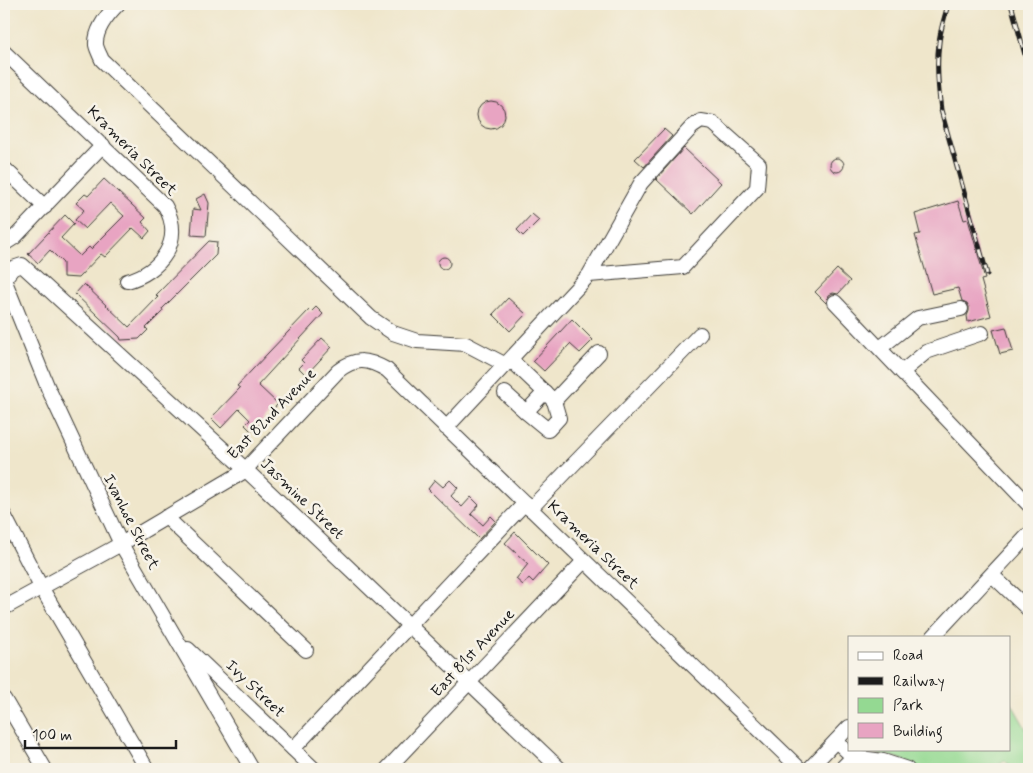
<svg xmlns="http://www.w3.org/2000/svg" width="1033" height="773" viewBox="0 0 1033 773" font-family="Mynerve,sans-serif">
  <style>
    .green { fill: #94d992; stroke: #587a57 }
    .building { fill: #e8a4c2 }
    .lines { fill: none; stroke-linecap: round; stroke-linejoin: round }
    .minor-casing { stroke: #3c3a36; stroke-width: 16 }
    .minor { stroke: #fff; stroke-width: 14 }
    .rail-casing { stroke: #1c1c1c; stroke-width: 5 }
    .rail { stroke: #f7f3e8; stroke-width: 3; stroke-dasharray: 9; stroke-linecap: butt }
    .labels { text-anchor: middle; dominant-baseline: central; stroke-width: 5; stroke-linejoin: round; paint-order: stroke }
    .street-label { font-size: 16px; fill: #1c1c1c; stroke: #f7f3e8 }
  </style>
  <rect width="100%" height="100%" fill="#f7f3e8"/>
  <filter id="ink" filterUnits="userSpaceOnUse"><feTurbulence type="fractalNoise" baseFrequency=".02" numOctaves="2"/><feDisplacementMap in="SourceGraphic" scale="10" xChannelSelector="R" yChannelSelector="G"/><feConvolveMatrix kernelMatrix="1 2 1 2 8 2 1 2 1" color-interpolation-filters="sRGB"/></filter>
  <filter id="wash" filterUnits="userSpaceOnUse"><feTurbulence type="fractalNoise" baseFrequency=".0096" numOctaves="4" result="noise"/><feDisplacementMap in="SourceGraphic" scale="20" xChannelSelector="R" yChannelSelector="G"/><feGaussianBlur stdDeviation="1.12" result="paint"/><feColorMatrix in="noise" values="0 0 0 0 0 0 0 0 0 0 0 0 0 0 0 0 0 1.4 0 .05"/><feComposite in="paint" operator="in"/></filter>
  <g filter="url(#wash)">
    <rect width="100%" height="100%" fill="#efe6cb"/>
    <polygon class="green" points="1009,699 1029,734 1029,769 1014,769 1004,760 995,769 921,769 898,758 858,749 1009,749"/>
    <g id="blocks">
      <g class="building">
        <circle cx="491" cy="115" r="14"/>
        <polygon points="664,129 672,136 644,167 635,159"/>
        <polygon points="684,148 721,183 693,214 656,179"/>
        <circle cx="837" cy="165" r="7"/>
        <polygon points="104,179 146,218 142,222 150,231 144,238 133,228 105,257 101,254 78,278 63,277 63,263 50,250 38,263 28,254 65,215 74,224 61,238 80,256 89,247 91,249 124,216 110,203 85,229 75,220 84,210 76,203 85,194 88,196"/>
        <polygon points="205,194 209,203 206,236 191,235 193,209 201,210 196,199"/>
        <polygon points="958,201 964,220 968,219 985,279 981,280 991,316 968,322 967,316 969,311 969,307 967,303 962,301 958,288 932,294 915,235 920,234 915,214"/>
        <polygon points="532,214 539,220 523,236 517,230"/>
        <polygon points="209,241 217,242 216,255 162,309 163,311 146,328 148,330 139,339 121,340 120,337 75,294 84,284 129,327 158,297 156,295"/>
        <circle cx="444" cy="263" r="6"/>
        <polygon points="837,269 850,281 838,294 833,293 829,295 826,303 815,292"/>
        <polygon points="508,298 526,314 510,331 493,314"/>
        <polygon points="316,307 323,314 258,385 278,404 252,432 245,425 250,420 239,409 221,428 211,418 240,388 237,386 268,353 309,310 311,312"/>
        <polygon points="572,319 593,340 580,353 570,344 544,371 533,361"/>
        <polygon points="1006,327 1013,351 1000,354 993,330"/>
        <polygon points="322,338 332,347 306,375 299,368 304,363 301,360"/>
        <polygon points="435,480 443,487 450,480 458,488 451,496 462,507 471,497 479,505 471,514 483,525 491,516 496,521 479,539 428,489"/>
        <polygon points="515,532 548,565 533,582 529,578 523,585 516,579 528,564 505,543"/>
      </g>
    </g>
  </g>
  <g filter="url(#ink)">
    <use href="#blocks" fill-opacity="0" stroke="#3c3a36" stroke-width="1"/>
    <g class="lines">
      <defs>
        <g id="minor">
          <path d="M118,4c-10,10 -23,25 -22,41 1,5 4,10 6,15l269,258 22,15 24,8 49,3 40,21"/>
          <path d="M4,52l161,154c20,35 -5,66 -38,75"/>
          <polyline points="4,168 45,207"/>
          <polyline points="4,244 15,237 103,145"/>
          <polyline points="4,279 13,268 22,265 246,470 560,769"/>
          <polyline points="4,279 48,388 121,544 252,769"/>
          <polyline points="835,302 1029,505"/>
          <polyline points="880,348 918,318 961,309"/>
          <polyline points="511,360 554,401 599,353"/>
          <polyline points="902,372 926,352 982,333"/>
          <polyline points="505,393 526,412 545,392"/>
          <polyline points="526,412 548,430 559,418 554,401"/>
          <polyline points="446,428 589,275 683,267 757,188 759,164 713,123 701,121 692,127 641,183 589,275"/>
          <polyline points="530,509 700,334"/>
          <polyline points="4,515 41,587 147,769"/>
          <polyline points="166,517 306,650"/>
          <polyline points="992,575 1029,610"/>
          <path d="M4,608l117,-64 122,-72 95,-101c18,-14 30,-12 49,-1l413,399"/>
          <polyline points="933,637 1029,534"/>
          <polyline points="188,649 314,769"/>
          <polyline points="4,699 45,769"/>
          <polyline points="836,741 853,757 841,769"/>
          <polyline points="293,749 525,503"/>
          <polyline points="853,757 883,761 907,769"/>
          <polyline points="387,769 584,561"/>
          <polyline points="809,769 849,727"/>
        </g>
      </defs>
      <use href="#minor" class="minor-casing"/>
      <use href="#minor" class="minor"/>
      <defs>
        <g id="rail">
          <path d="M948,4c-3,13 -8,26 -9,39 -3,22 -1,44 2,67l46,164"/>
          <polyline points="1011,4 1029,69"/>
        </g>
      </defs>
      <use href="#rail" class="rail-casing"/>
      <use href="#rail" class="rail"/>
    </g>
  </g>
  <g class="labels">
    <g class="street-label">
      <text transform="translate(132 151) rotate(45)">Krameria Street</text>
      <text transform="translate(272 414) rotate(-46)">East 82nd Avenue</text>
      <text transform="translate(302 499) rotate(44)">Jasmine Street</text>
      <text transform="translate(131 522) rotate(63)">Ivanhoe Street</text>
      <text transform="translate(593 545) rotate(44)">Krameria Street</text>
      <text transform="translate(473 653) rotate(-47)">East 81st Avenue</text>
      <text transform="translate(255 689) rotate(44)">Ivy Street</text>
    </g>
  </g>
  <rect width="1033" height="773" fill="none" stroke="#f7f3e8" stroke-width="20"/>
  <rect x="848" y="636" width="162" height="115" fill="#f7f3e8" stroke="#9f9d96"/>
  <rect x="858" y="652" width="25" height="8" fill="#ffffff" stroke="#9f9d96"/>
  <text x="893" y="660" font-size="15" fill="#1c1c1c">Road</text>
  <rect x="858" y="677" width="25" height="8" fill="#1c1c1c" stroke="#9f9d96"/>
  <text x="893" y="686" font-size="15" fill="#1c1c1c">Railway</text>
  <rect x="858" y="698" width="25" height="15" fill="#94d992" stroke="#9f9d96"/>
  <text x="893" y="710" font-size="15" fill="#1c1c1c">Park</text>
  <rect x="858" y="723" width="25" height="15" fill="#e8a4c2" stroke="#9f9d96"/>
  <text x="893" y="736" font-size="15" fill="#1c1c1c">Building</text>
  <path d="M25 740v8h151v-8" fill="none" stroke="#1c1c1c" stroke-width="2.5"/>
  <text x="32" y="740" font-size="15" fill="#1c1c1c" stroke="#f7f3e8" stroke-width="4" paint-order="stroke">100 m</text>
</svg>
